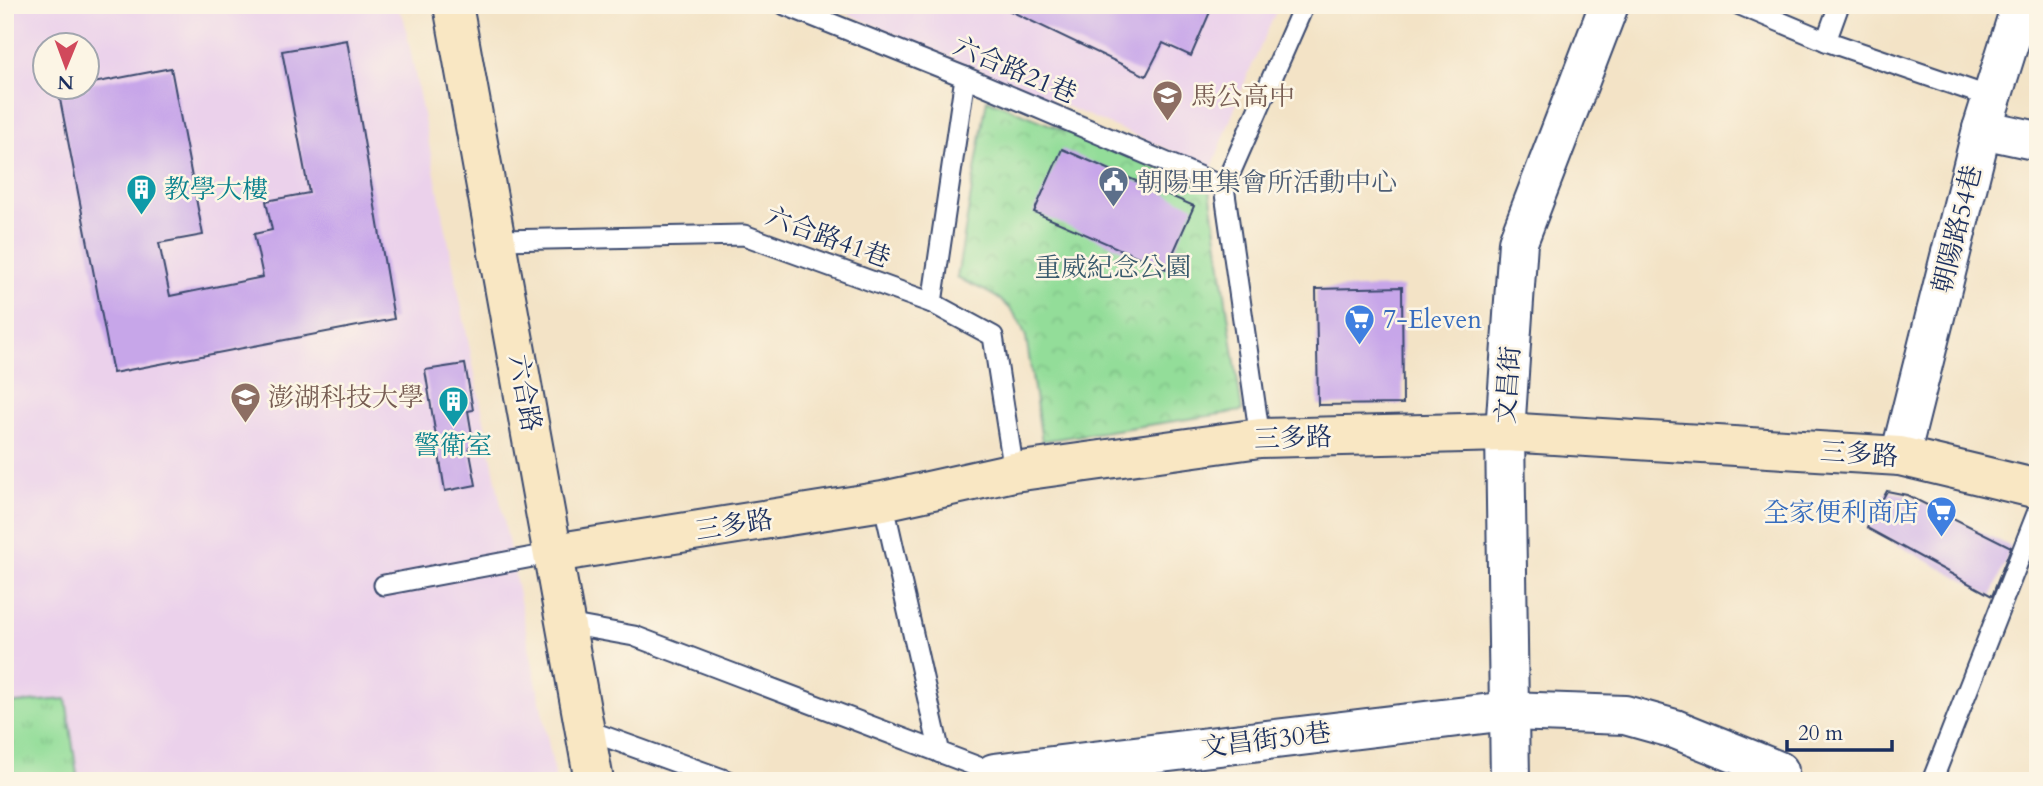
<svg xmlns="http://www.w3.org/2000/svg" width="2043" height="786" viewBox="0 0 2043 786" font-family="Cardo,'Noto Serif TC',serif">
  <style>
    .built { fill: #ebd1eb; fill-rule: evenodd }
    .grass { fill: url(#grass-tufts); stroke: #57867c; stroke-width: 2 }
    .park { fill: url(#park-crowns); stroke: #57867c; stroke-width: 2 }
    .building { fill: #c7a6e9 }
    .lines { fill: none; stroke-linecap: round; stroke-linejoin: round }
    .lane-casing { stroke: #3b4a6e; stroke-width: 23 }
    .street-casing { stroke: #3b4a6e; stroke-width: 42 }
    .secondary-casing { stroke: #3b4a6e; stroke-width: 42 }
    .lane { stroke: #fff; stroke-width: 19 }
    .street { stroke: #fff; stroke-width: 38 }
    .secondary { stroke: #f9e7c3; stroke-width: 38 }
    .labels { text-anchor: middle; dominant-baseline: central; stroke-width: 5; stroke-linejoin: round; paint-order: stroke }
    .street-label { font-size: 26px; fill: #1b2f5e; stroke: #fcf5e5 }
    .education-label { font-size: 26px; fill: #785e54; stroke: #fcf5e5; text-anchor: start }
    .service-label { font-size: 26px; fill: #4e5e75; stroke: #fcf5e5; text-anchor: start }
    .culture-label { font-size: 26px; fill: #0d838f; stroke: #fcf5e5; text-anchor: start }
    .park-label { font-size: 26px; fill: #395a6d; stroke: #fcf5e5 }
    .shop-label { font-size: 26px; fill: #366cbe; stroke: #fcf5e5; text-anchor: start }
  </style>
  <defs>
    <pattern id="grass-tufts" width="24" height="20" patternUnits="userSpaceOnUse" patternTransform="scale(1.75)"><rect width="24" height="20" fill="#93dd99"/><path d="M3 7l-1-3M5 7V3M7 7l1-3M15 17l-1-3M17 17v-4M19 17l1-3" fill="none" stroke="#7ebe86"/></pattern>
    <pattern id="park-crowns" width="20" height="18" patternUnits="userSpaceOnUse" patternTransform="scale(1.75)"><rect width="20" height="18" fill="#93dd99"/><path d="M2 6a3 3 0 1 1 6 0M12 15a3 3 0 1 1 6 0" fill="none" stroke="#7ebe86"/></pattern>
  </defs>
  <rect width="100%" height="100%" fill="#fcf5e5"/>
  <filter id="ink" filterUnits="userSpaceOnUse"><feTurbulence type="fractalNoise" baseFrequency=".0143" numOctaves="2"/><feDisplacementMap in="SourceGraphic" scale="14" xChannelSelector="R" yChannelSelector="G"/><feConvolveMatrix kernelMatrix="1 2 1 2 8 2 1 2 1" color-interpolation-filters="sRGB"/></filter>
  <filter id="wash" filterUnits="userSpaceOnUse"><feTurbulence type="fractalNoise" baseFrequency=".00686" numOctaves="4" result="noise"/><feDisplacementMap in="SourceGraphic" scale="28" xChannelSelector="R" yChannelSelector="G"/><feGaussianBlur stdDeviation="1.57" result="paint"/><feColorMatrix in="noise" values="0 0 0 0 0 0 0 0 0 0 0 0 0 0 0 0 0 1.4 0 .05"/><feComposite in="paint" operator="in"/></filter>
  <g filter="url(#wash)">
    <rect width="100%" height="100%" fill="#f3e3c6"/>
    <g class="built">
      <path d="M5,5h390l9,14 152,762h-551zM46,46h42v42h-42z"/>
      <polygon points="827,5 1279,5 1246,79 1212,168"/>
    </g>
    <polygon class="grass" points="66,699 78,781 9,781 5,761 5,704"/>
    <path class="park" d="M987,99l223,91 32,221 -200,30 -16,-104c-13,-38 -36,-44 -69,-59z"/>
    <g id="blocks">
      <g class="building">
        <polygon points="998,5 1213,5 1191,56 1163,43 1146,76"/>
        <polygon points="347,40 394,319 113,373 58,89 88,88 88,84 171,68 203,235 159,243 170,296 263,277 254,234 272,230 266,201 309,193 282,51"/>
        <polygon points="1062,149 1194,206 1166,269 1034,212"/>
        <polygon points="1402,287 1403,404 1318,405 1316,289"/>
        <polygon points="465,364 473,410 468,411 474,447 469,448 476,485 445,491 425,370"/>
        <polygon points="1887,491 1907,495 2011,547 1992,596 1867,528"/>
      </g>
    </g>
  </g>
  <g filter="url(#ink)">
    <use href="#blocks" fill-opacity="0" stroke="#3b4a6e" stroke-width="2"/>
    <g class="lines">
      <defs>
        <g id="lane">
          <polyline points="785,5 965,77 1224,187"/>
          <polyline points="1740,5 1826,41 1993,98"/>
          <polyline points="1826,41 1839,5"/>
          <polyline points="497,240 744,235 932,303 993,336 1014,472"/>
          <polyline points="932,303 965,77"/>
          <polyline points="1260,438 1224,187 1304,5"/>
          <polyline points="883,501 940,753"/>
          <polyline points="384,585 554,553"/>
          <polyline points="567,624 634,636 994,773"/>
          <polyline points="584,729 728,781"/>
          <polyline points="1932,781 2038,511"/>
        </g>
        <g id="street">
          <polyline points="1982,129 2038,141"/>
          <polyline points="1900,456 1982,129 2021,5"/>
          <polyline points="986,781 994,773 1508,711 1625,715 1675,729 1779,771"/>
          <polyline points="1510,781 1505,432 1518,242 1609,5"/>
        </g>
        <g id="secondary">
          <polyline points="453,5 594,781"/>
          <polyline points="554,553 883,501 1014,472 1260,438 1505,432 1900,456 2038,489"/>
        </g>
      </defs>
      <use href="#lane" class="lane-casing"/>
      <use href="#street" class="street-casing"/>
      <use href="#secondary" class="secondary-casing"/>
      <use href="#lane" class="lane"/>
      <use href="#street" class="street"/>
      <use href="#secondary" class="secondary"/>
    </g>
  </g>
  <defs>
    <symbol id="school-pin" viewBox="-11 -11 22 30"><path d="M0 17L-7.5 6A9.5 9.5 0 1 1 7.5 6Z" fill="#8d6e63" stroke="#fcf5e5"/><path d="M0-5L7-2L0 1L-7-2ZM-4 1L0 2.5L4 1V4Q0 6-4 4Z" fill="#fff"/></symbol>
    <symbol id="civic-pin" viewBox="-11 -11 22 30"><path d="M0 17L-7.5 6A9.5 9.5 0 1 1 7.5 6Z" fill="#5c6f8a" stroke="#fcf5e5"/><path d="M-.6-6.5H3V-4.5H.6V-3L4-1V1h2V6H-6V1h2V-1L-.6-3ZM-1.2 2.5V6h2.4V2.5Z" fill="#fff"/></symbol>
    <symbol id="building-pin" viewBox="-11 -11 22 30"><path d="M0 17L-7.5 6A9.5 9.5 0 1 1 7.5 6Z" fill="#0f9aa8" stroke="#fcf5e5"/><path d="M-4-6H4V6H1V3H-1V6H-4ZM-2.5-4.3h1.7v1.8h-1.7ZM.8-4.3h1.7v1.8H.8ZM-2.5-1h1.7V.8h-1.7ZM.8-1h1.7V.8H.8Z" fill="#fff"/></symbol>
    <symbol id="supermarket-pin" viewBox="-11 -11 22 30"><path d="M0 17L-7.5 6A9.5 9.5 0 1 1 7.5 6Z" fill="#3f7fe0" stroke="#fcf5e5"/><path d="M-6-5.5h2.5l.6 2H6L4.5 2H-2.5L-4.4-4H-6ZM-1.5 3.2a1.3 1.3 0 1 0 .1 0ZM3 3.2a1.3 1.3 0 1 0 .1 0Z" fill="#fff"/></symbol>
    <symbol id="university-pin" viewBox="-11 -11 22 30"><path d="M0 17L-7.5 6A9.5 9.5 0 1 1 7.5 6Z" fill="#8d6e63" stroke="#fcf5e5"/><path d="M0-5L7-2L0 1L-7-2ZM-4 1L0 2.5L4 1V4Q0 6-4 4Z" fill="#fff"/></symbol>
  </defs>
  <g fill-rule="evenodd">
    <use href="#school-pin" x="1150" y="78" width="35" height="47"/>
    <use href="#civic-pin" x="1096" y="164" width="35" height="47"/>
    <use href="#building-pin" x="124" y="172" width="35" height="47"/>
    <use href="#supermarket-pin" x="1342" y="302" width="35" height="47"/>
    <use href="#university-pin" x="228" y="380" width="35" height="47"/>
    <use href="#building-pin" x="436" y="384" width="35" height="47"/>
    <use href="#supermarket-pin" x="1924" y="494" width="35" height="47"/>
  </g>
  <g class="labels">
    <g class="street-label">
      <text transform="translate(1015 70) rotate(23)">六合路21巷</text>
      <text transform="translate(1957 229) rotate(-76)">朝陽路54巷</text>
      <text transform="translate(828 237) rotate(20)">六合路41巷</text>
      <text transform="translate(1508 385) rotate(-86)">文昌街</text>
      <text transform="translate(525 393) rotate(80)">六合路</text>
      <text transform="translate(1293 438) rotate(-2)">三多路</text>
      <text transform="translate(1859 454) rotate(4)">三多路</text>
      <text transform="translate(734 525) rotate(-9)">三多路</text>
      <text transform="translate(1266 740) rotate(-7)">文昌街30巷</text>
    </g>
    <g class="education-label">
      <text x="1191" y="96">馬公高中</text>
      <text x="268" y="397">澎湖科技大學</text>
    </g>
    <g class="service-label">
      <text x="1137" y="182">朝陽里集會所活動中心</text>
    </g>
    <g class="culture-label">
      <text x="164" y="189">教學大樓</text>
      <text x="453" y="445" text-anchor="middle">警衛室</text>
    </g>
    <g class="park-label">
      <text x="1113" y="267">重威紀念公園</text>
    </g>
    <g class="shop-label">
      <text x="1383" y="319">7-Eleven</text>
      <text x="1919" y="512" text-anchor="end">全家便利商店</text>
    </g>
  </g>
  <rect width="2043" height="786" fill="none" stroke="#fcf5e5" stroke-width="28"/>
  <g transform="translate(66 66) rotate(181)"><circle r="33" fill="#fcf5e5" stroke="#a2a6af" stroke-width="2"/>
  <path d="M0-5L12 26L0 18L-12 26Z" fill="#d1495b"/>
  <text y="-10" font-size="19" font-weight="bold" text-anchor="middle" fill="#1b2f5e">N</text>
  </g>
  <path d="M1787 740v10h105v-10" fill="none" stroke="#1b2f5e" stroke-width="3.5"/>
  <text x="1798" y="740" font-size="21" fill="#1b2f5e" stroke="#fcf5e5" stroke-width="5" paint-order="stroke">20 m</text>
</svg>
